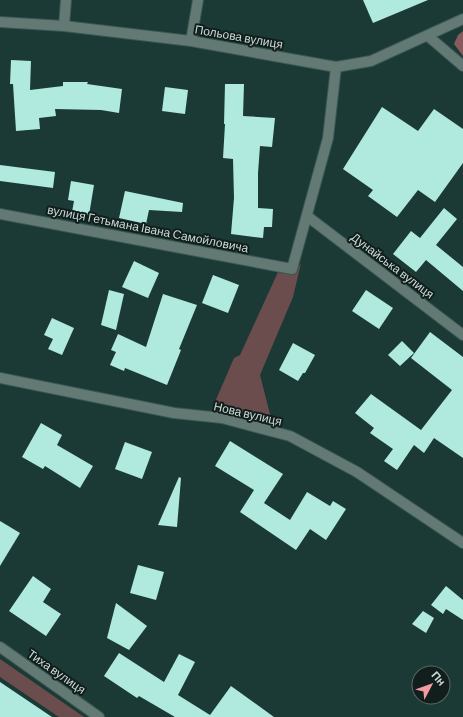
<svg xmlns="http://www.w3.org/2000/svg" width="463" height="717" viewBox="0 0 463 717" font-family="Barlow,sans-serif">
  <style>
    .green { fill: #6b4d4e }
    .forest { fill: #875a5d }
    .building { fill: #b0e9de }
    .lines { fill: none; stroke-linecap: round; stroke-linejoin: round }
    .minor-casing { stroke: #3a5752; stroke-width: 12 }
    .minor { stroke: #637974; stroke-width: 10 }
    .labels { text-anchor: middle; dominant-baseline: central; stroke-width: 4; stroke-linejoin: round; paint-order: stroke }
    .street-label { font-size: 12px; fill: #c9dad6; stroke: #111e1c }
  </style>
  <rect width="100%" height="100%" fill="#1b3a35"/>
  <g class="green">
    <polygon points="301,263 293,297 260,375 272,422 212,409 234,358 240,355 278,272 286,274 296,271"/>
    <polygon points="0,659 84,717 59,717 0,677"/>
  </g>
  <polygon class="forest" points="463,31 463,56 454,44 458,35"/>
  <g class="building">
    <polygon points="363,0 428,0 373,23"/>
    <polygon points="11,60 31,61 30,90 63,86 63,82 88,82 87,84 122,89 119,113 101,110 55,109 56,116 39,118 40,129 16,131 13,84 10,84"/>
    <polygon points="225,84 244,84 243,116 275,118 272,147 260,146 258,173 258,208 273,209 272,227 264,227 263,238 231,234 234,198 233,159 223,158 225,124 224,124"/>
    <polygon points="165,87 188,90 185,114 162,111"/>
    <polygon points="382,107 418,131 434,109 463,129 463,163 435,202 418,190 397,217 368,196 373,190 343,169"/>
    <polygon points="0,165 55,172 53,188 0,181"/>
    <polygon points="71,181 94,185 89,215 72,212 74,201 68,200"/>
    <polygon points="125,191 183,203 182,212 149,210 146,224 119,218"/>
    <polygon points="444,208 457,219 436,245 463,267 463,291 426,260 416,272 393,254 411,231 420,238"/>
    <polygon points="134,261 159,273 148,298 122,287"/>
    <polygon points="213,275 239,285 228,313 202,303"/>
    <polygon points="109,290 124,294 116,330 101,325"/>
    <polygon points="366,290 393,308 379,329 352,311"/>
    <polygon points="163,294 197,305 179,349 181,350 167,385 125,368 124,371 110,365 116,352 111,350 118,334 146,347"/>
    <polygon points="52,318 74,328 62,355 48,349 53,339 44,335"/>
    <polygon points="430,332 463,357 463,458 434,438 424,453 414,445 397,470 384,461 393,449 370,433 374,428 355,413 371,394 421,430 452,390 411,358"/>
    <polygon points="402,341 414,353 400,366 388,355"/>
    <polygon points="293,343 315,355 305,373 303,373 298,381 279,370"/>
    <polygon points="41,423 62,435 57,445 93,466 80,488 45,466 43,469 22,457"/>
    <polygon points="230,441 283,474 264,503 290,520 307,492 330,506 333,501 346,509 326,540 310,529 296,550 240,512 254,490 215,466"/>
    <polygon points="125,442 152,452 142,479 115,469"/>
    <polygon points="179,477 181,478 177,527 158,525"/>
    <polygon points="0,521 20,533 0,566"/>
    <polygon points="138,565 164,572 156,600 130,593"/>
    <polygon points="33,576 51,589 43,602 61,614 46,636 9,611"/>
    <polygon points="446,586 463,600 463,620 446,609 443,614 431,605"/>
    <polygon points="116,603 147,626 129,650 107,638"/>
    <polygon points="423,611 434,618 426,633 412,624"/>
    <polygon points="119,653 164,682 179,654 195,662 178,695 210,715 231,686 274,717 175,717 139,696 137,698 104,676"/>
    <polygon points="0,682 52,717 0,717"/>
  </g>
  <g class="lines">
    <defs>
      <g id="minor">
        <polyline points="0,22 64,26 191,41 336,67 371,61 463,19"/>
        <polyline points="64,26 66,0"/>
        <polyline points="428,36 463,66"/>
        <polyline points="191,41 198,0"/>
        <polyline points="0,214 292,269 328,138 336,67"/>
        <polyline points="307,216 463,335"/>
        <polyline points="0,378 174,413 222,418 290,436 357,472 463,543"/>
        <polyline points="0,647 99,717"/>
      </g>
    </defs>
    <use href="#minor" class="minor-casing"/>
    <use href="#minor" class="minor"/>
  </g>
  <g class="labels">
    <g class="street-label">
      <text transform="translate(239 36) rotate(10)">Польова вулиця</text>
      <text transform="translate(148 228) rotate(11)">вулиця Гетьмана Івана Самойловича</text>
      <text transform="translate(393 265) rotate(37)">Дунайська вулиця</text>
      <text transform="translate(248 413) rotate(13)">Нова вулиця</text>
      <text transform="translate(57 671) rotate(35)">Тиха вулиця</text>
    </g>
  </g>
  <g transform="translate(431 685) rotate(49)"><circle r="19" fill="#111e1c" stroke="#5b6966"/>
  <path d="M0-3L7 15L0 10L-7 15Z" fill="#f49aa1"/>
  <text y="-6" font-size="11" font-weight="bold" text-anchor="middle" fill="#c9dad6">Пн</text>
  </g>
</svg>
